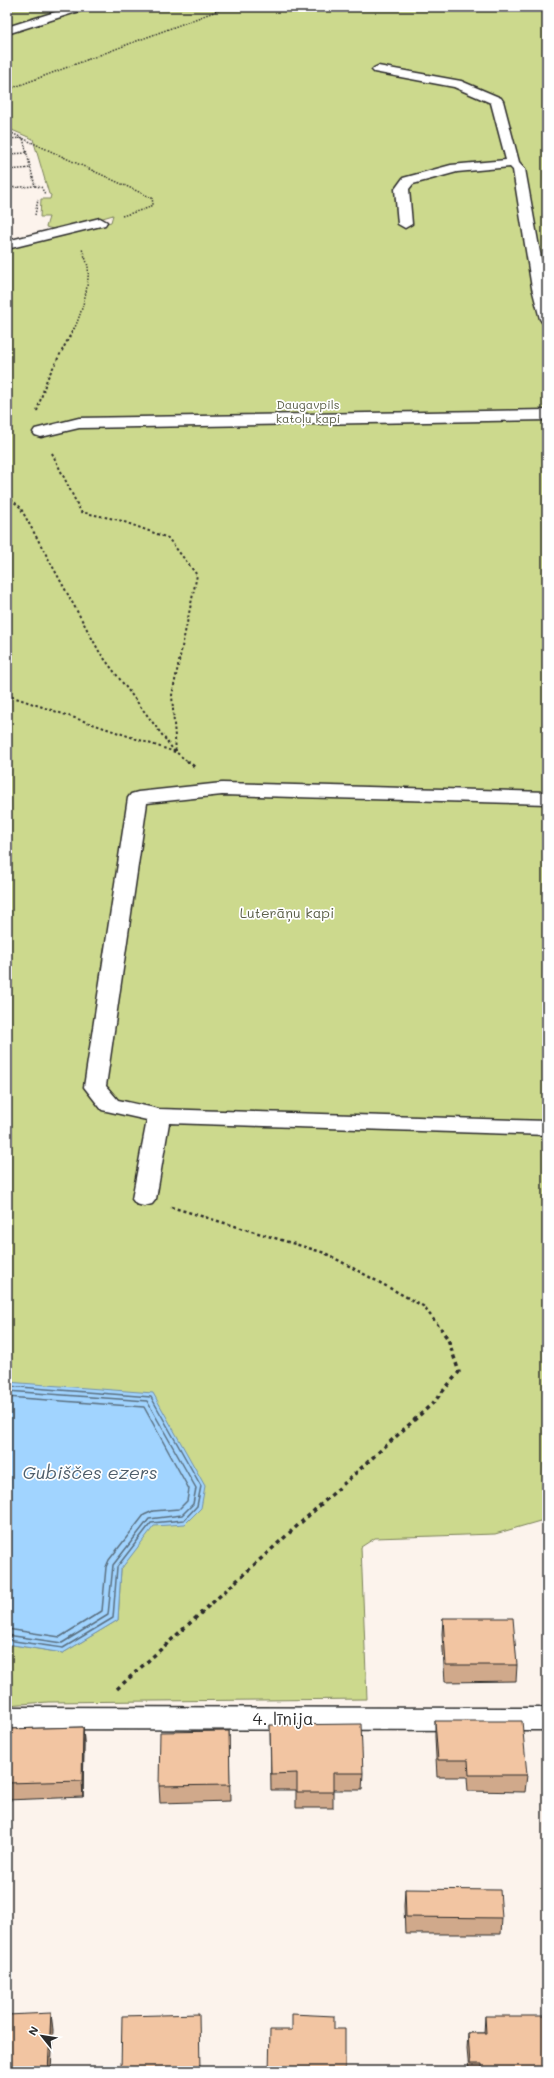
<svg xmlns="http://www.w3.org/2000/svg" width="554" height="2078" viewBox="0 0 554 2078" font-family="Mali,sans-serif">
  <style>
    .green { fill: #ccd98d; stroke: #7c825c }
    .water { fill: #a1d4ff; stroke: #7290aa }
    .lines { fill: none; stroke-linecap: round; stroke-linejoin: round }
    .shore { stroke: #5a6f80; stroke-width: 1.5 }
    .minor-casing { stroke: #2b2b2b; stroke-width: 3 }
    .path-far3 { stroke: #2b2b2b; stroke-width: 1.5; stroke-dasharray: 1.5 1.5; stroke-linecap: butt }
    .path-far2 { stroke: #2b2b2b; stroke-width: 2; stroke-dasharray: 2.5 2.5; stroke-linecap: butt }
    .path-far1 { stroke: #2b2b2b; stroke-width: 2.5; stroke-dasharray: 3 3; stroke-linecap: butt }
    .path { stroke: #2b2b2b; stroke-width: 3.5; stroke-dasharray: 4 4; stroke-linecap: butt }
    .minor { fill: #fff; fill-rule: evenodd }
    .wall { fill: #d0a98b; stroke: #2b2b2b }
    .shaded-wall { fill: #a98a71; stroke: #2b2b2b }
    .building { fill: #f2c5a2; stroke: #2b2b2b }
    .labels { text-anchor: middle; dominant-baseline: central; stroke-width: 3.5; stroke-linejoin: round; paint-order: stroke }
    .far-park-label { font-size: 12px; fill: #5b5f48; stroke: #fff }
    .park-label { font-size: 14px; fill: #5b5f48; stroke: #fff }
    .near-street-label { font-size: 17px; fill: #2b2b2b; stroke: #fff }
    .near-water-label { font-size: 18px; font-style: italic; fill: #4e5e6b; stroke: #fff }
  </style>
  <rect width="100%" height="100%" fill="#fcf3ec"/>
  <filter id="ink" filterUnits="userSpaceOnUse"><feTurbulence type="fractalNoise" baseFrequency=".025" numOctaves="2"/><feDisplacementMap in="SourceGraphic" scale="8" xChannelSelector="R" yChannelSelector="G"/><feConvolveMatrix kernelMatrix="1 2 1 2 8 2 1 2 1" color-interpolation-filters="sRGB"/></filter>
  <g filter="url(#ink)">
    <polygon class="green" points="7,7 547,7 547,1519 495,1534 375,1538 361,1547 367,1699 48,1702 7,1705 7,1644 63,1653 118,1620 121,1569 132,1554 7,1408 7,248 111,222 113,215 59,231 46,227 49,217 40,217 41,199 50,199 51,195 49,194 33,139 7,128"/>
    <polygon class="water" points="7,1382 153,1393 205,1486 201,1508 185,1524 154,1526 121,1569 118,1620 63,1653 7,1644"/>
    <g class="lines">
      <g class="shore">
        <polyline points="7,1386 151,1397 201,1486 197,1506 184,1520 151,1523 117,1567 113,1618 63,1648 7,1640"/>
        <polyline points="7,1391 147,1401 196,1488 193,1504 182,1515 149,1519 113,1565 108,1615 62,1643 7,1635"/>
        <polyline points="7,1397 144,1407 189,1489 187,1501 179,1509 153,1511 144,1515 109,1560 106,1567 102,1611 60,1637 7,1629"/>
      </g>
      <defs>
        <g id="minor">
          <polygon points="71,7 88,7 86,9 7,34 7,27"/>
          <polygon points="378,66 461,81 501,98 503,101 519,162 525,169 547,292 547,323 542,322 540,319 532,288 513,170 510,167 457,172 413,184 409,189 412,224 405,228 398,224 395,189 403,178 451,165 506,160 491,103 454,87 374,72 372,70 374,68"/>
          <polygon points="100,218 107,222 105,225 7,249 7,241"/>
          <polygon points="547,410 547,420 79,428 41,437 35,435 33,432 35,429 79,418"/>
          <polygon points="222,783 547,792 547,804 222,795 147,803 106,1086 118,1100 159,1109 547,1121 547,1135 169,1123 156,1199 152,1204 144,1206 136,1204 132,1199 147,1120 102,1110 84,1087 128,798 131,794 138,792"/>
          <polygon points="7,1707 547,1708 547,1730 7,1729"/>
        </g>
      </defs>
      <use href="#minor" class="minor-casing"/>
      <g class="path-far3">
        <polyline points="7,90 227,7"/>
        <polyline points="7,131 152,198 153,204 148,208 122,216"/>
        <polyline points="7,139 23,138"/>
        <polyline points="7,154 27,153"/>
        <polyline points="7,170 31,168"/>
        <polyline points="35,186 41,187 45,194"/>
        <polyline points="7,188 35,186 23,138"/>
        <polyline points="35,215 38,200"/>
        <path d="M74,329c7,-13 16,-46 14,-62 -1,-6 -4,-12 -6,-18"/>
      </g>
      <g class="path-far2">
        <polyline points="37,411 47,379 74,328"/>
        <polyline points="52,453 81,512 119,520 168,538 197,575 172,695 176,752 188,762"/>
        <polyline points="7,496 20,507 100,653 175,752"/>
        <polyline points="7,695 175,752"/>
      </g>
      <g class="path-far1">
        <polyline points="187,761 195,767"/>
        <polyline points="171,1207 325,1253 423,1306 442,1330"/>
      </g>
      <polyline class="path" points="117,1689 433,1403 459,1372 448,1339 441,1329"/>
      <use href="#minor" class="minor"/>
    </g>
    <g class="wall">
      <polygon points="443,1618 517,1665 516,1681 445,1682 442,1634"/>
      <polygon points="435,1721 527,1775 525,1792 468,1791 467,1777 437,1777 435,1737"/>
      <polygon points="270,1725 363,1773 362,1790 333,1790 333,1808 296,1808 296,1790 271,1790"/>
      <polygon points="83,1727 84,1743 83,1797 7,1800 7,1729"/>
      <polygon points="229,1731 230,1801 160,1803 159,1786"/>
      <polygon points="405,1889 502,1918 501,1934 405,1934 404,1906"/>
      <polygon points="485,2016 547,2071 469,2071 467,2049 468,2033 484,2033"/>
    </g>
    <g class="shaded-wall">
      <polygon points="83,1727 84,1743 83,1797 82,1781"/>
      <polygon points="51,2013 53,2030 51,2071 48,2071"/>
    </g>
    <g class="building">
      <polygon points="443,1618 513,1618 517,1665 446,1665"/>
      <polygon points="435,1721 522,1721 527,1775 469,1775 468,1760 438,1760"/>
      <polygon points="361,1724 363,1773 333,1773 333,1792 297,1792 297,1773 271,1774 270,1725"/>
      <polygon points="83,1727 82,1781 7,1783 7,1729"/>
      <polygon points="229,1731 230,1785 159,1786 160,1732"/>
      <polygon points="405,1889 500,1890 502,1918 406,1917"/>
      <polygon points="51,2013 48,2071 7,2071 7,2015"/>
      <polygon points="199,2014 200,2071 121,2071 122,2016"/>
      <polygon points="292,2014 334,2016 334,2029 345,2029 345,2071 269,2071 270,2030 292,2030"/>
      <polygon points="485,2016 547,2016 547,2071 482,2071 482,2064 470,2064 468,2033 486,2033"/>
    </g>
  </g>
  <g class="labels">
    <g class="far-park-label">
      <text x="308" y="404">Daugavpils<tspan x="308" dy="14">katoļu kapi</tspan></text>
    </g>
    <g class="park-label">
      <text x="287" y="912">Luterāņu kapi</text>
    </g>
    <g class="near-street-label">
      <text x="283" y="1718">4. līnija</text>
    </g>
    <g class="near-water-label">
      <text x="90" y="1472">Gubiščes ezers</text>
    </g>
  </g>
  <rect width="554" height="2078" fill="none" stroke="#fff" stroke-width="24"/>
  <rect x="12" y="12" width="530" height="2054" fill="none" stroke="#2b2b2b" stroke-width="1.5" filter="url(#ink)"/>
  <g transform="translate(42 2036) rotate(300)" stroke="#ffffff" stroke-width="3" paint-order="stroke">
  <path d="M0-3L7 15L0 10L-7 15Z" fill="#2b2b2b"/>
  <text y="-6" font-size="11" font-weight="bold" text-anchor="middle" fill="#2b2b2b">N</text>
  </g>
</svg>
